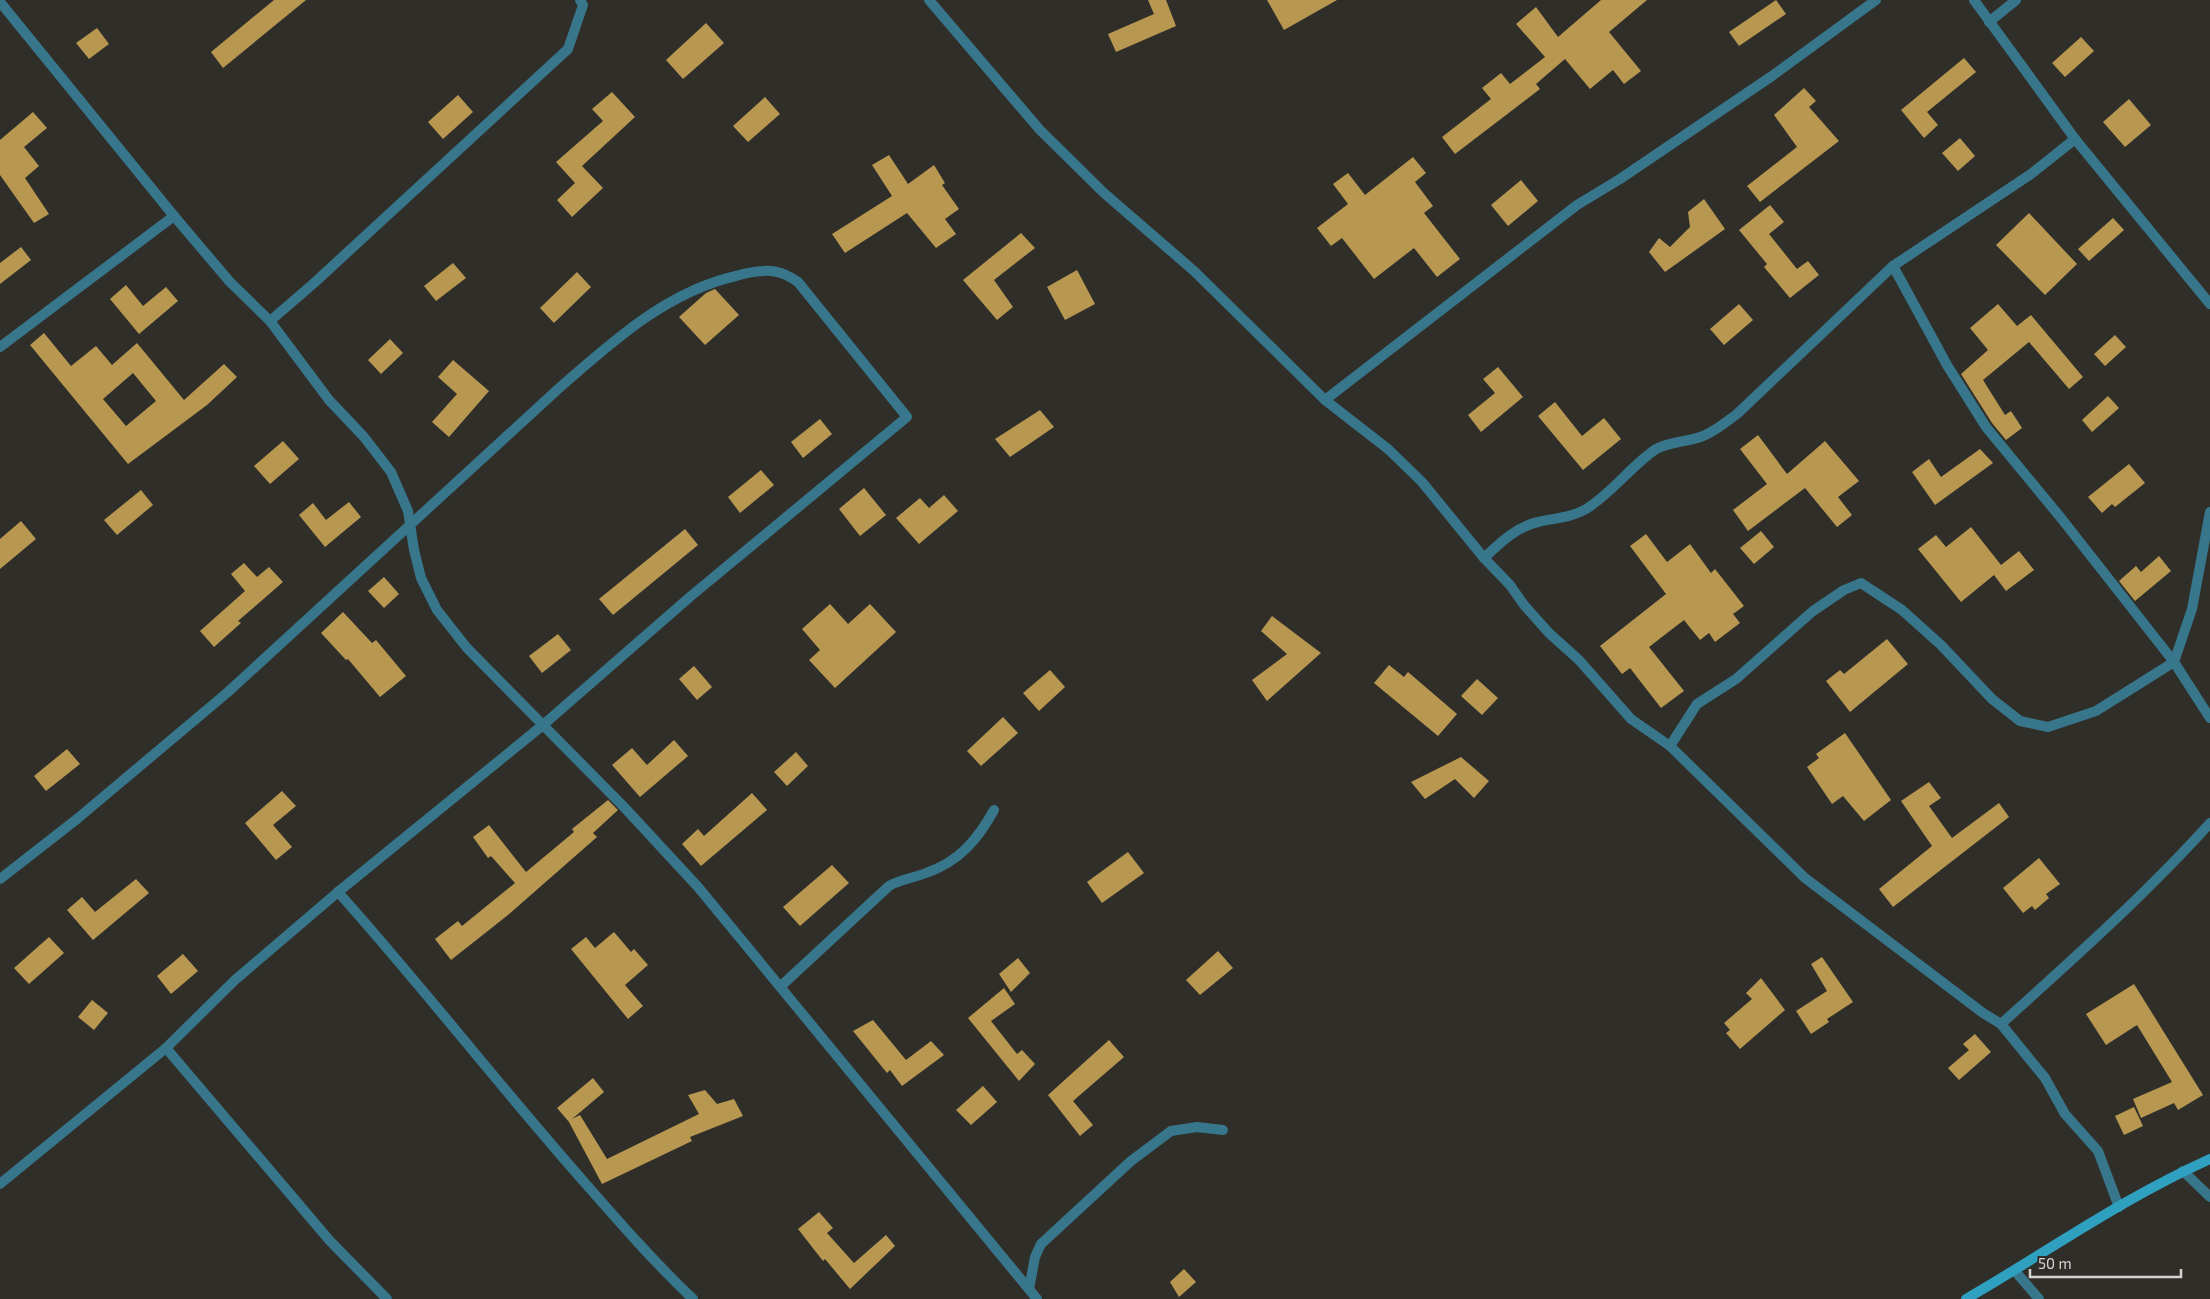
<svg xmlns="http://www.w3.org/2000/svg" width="2210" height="1299" viewBox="0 0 2210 1299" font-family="'Exo 2',sans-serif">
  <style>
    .building { fill: #b89851; fill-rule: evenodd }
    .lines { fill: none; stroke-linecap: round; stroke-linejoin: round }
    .street { stroke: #38778b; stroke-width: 10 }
    .secondary { stroke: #2fa0bf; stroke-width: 10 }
  </style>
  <rect width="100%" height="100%" fill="#302e29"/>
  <g class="building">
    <polygon points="274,0 306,0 223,68 211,52"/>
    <polygon points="1148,0 1166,0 1176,26 1116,52 1108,34 1154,14"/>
    <polygon points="1267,0 1337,0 1284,30"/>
    <polygon points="1601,0 1647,0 1609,32 1641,71 1624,84 1613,70 1590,89 1565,59 1536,84 1540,89 1455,154 1442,137 1491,99 1482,88 1501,73 1510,84 1545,57 1516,24 1536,7 1558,37"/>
    <polygon points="1776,0 1786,14 1739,46 1729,32"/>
    <polygon points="706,23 724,43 683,79 666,60"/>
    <polygon points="97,28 109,44 89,59 76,43"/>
    <polygon points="2081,37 2094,51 2065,77 2052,63"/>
    <polygon points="1964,58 1976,72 1927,112 1938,125 1924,138 1901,110"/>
    <polygon points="1804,88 1816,101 1809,107 1839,141 1760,202 1747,186 1797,147 1774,115"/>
    <polygon points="612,92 635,117 582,166 603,188 572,217 557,200 575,183 556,162 603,121 592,109"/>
    <polygon points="458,95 473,112 443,139 428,122"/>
    <polygon points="765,97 780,114 748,142 733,126"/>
    <polygon points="2129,99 2151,125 2125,147 2103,122"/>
    <polygon points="33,112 47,128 24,147 39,166 25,178 49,214 34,223 0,175 0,140"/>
    <polygon points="1960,138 1975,156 1958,171 1942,153"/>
    <polygon points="889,155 908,184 934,165 945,183 942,185 959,209 945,219 956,234 936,248 907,213 845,253 832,234 892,196 872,165"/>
    <polygon points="1413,157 1426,173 1415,182 1433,206 1424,213 1460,259 1437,277 1414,248 1374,279 1342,238 1331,246 1317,228 1348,204 1333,184 1348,173 1365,195"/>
    <polygon points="1521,180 1538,201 1508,226 1491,205"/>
    <polygon points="1704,199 1725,229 1665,272 1649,252 1659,238 1670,247 1690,227 1688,212"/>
    <polygon points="1770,205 1784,222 1769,234 1797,269 1808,261 1819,275 1790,298 1764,267 1767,264 1739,230"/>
    <polygon points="2029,213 2077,264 2045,295 1996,245"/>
    <polygon points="2113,218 2124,230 2089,261 2078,249"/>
    <polygon points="1021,233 1035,248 994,280 1013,307 997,320 963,280"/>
    <polygon points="21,247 31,260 0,284 0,263"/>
    <polygon points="453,263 466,278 436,301 424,286"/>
    <polygon points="1077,270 1095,304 1065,320 1047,287"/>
    <polygon points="577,272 591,287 554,323 540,308"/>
    <polygon points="126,285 143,306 166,287 178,301 139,334 110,299"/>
    <polygon points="715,289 739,315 705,345 679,317 706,293"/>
    <polygon points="1739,304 1753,320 1724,345 1710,329"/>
    <polygon points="1998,304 2017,326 2031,315 2083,377 2069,389 2029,342 1983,380 2005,415 2011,411 2022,428 2006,440 1992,423 1961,374 1988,350 1970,328"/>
    <path d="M44,333l27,33 25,-20 16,19 25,-22 47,57 40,-36 13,13 -30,28 -79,59 -98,-119zM133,373l23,28 -30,25 -23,-27z"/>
    <polygon points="2115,335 2126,347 2105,366 2094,354"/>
    <polygon points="390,339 403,353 381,374 368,360"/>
    <polygon points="453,360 489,391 449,437 432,422 457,394 438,377"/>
    <polygon points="1498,367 1523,397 1481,432 1468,415 1495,393 1483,379"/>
    <polygon points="2108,396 2119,408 2092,432 2082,420"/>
    <polygon points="1555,402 1582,436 1604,418 1621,439 1583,470 1538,416"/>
    <polygon points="1040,410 1054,427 1010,457 995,439"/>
    <polygon points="820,419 832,434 803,458 791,442"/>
    <polygon points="1758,435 1787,474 1825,441 1859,481 1838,497 1852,515 1837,527 1805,488 1748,531 1733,510 1767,484 1740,449"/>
    <polygon points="283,441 299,459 270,484 254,466"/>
    <polygon points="1980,449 1993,463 1935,505 1912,472 1929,459 1941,477"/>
    <polygon points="2129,464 2145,483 2115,507 2112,504 2102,513 2088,497"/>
    <polygon points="761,470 774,485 740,513 728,497"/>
    <polygon points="864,488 886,515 860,536 839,509"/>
    <polygon points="141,490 153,505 117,535 104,520"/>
    <polygon points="944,495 958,511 919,544 896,518 920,498 929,508"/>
    <polygon points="349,502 361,517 325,547 299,515 313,503 326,520"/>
    <polygon points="21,521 36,539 0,569 0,539"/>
    <polygon points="1971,527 2001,565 2019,551 2034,570 2006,591 1994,575 1961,602 1918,549 1936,535 1946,547"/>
    <polygon points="685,529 698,545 613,615 599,599"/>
    <polygon points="1761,531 1774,547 1754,564 1740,548"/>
    <polygon points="1646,534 1667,562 1690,544 1711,573 1715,569 1744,606 1733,614 1740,623 1715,642 1709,633 1700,640 1684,620 1649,647 1684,691 1661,708 1630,668 1622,674 1600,646 1666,594 1630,546"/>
    <polygon points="2159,556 2171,571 2135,601 2119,581 2136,566 2141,572"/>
    <polygon points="244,563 257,577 269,567 283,582 238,621 241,623 214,647 200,631 245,591 231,574"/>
    <polygon points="384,577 399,594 384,608 368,591"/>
    <polygon points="830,604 848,624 870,604 896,632 835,688 809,660 820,650 802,629"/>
    <polygon points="343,612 372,643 376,640 406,676 380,697 348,659 346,660 321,633"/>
    <polygon points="1272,616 1321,653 1267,701 1252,680 1287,654 1261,631"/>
    <polygon points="558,634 571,650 542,673 529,656"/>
    <polygon points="1887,639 1908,664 1850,712 1826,681 1840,670 1844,674"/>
    <polygon points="1389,665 1404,677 1408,672 1457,714 1438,736 1374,683"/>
    <polygon points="694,666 712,687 697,700 679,679"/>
    <polygon points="1050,670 1065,687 1039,711 1023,693"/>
    <polygon points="1477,679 1498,698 1482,715 1461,696"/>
    <polygon points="1003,717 1018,733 981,766 967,751"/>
    <polygon points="1845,733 1891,800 1864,821 1843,796 1832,804 1807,767 1819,758 1816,754"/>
    <polygon points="674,740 688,756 640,797 612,765 632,748 647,765"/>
    <polygon points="67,749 80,764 46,791 34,776"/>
    <polygon points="796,752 808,766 787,786 774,772"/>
    <polygon points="1461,757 1489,781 1474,798 1455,779 1425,799 1411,782"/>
    <polygon points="1929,782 1941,798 1929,806 1952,838 1999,803 2009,817 1893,907 1879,889 1932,846 1901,801"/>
    <polygon points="282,791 296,806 273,825 292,847 276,860 245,823"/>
    <polygon points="752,793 767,810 701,866 682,844 698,829 704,836"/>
    <polygon points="608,800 618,810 593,833 597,837 508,915 451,960 435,939 458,921 462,926 515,883 491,856 488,858 473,837 489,825 526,872 574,832 572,829"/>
    <polygon points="1128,852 1144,873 1102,903 1087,882"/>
    <polygon points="2039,858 2060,884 2046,894 2049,898 2035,910 2032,906 2023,913 2003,888"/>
    <polygon points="832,865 849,883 800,926 783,907"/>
    <polygon points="136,879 149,893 93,940 67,910 82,897 95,912"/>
    <polygon points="614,932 631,952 634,949 648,965 625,985 643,1006 628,1019 571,949 586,937 595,948"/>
    <polygon points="49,937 64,953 29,984 14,968"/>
    <polygon points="1218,951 1233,968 1200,995 1186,980"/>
    <polygon points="183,954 198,971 171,994 157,976"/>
    <polygon points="1822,957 1853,1002 1827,1019 1829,1022 1811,1034 1796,1011 1827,991 1811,964"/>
    <polygon points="1018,958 1030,973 1011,992 999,974"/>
    <polygon points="1761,978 1785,1010 1740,1049 1726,1033 1730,1030 1724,1023 1752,999 1746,993"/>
    <polygon points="2134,984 2203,1095 2178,1110 2174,1103 2141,1118 2133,1099 2172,1082 2137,1025 2106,1045 2086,1014"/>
    <polygon points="1004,988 1015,1004 991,1021 1017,1054 1022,1050 1035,1064 1019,1081 968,1018"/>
    <polygon points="92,1000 108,1013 94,1030 78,1017"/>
    <polygon points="873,1020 906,1060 931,1041 944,1055 902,1086 890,1070 887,1073 853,1031"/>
    <polygon points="1975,1034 1991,1052 1959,1080 1948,1068 1969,1050 1963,1044"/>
    <polygon points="1109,1040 1124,1057 1073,1101 1093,1125 1080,1136 1048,1095"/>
    <polygon points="593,1078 604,1092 572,1119 580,1115 607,1159 699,1114 688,1095 705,1090 717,1104 734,1099 743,1116 690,1137 692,1141 602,1184 569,1122 557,1108"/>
    <polygon points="983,1086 997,1102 971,1125 956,1110"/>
    <polygon points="2134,1107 2143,1126 2124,1135 2115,1116"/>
    <polygon points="819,1212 833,1228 827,1233 854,1263 886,1235 895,1246 850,1289 825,1259 823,1261 798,1229"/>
    <polygon points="1184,1269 1196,1282 1179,1297 1170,1282"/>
  </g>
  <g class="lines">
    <g class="street">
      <polyline points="929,0 1040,130 1104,193 1194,271 1325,400 1388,449 1422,482 1484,558 1510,585 1524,605 1549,633 1579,660 1631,719 1670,746 1805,878 1983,1013 2001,1024 2045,1078 2065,1114 2098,1151 2119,1207"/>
      <polyline points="1974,0 2075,139 2210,304"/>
      <polyline points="0,2 174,216 230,282 270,321 329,400 364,437 391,472 408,511 414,550 421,578 437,610 467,648 624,807 698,887 1037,1299"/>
      <polyline points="1989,22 2016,0"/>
      <polyline points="1893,266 1947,365 1986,427 2061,518 2174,662 2210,718"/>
      <polyline points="270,321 313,284 568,49 583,5 580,0"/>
      <polyline points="0,347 174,216"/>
      <polyline points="1325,400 1577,205 1620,179 1772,76 1876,0"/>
      <path d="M1484,558c16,-15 32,-31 54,-36 16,-4 33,-4 48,-13 26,-16 45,-43 70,-60 15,-8 32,-7 47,-13 13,-5 23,-14 34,-22l156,-148 138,-92 44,-35"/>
      <polyline points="1670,746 1697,704 1736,679 1813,611 1844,590 1861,583 1902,610 1941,645 1992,699 2020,721 2048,727 2096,711 2174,662 2192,609 2210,512"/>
      <path d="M0,879l77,-60 151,-127 329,-302c53,-46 108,-98 179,-114 13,-4 27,-7 41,-4 7,1 15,6 21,10l109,135 -216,179 -148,129 -205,167 -103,88 -69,68 -166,136"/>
      <path d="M338,892c85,95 163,196 247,291 35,40 70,80 108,116"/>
      <path d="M781,986l108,-100c12,-7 25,-8 37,-13 33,-11 52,-34 68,-63"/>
      <path d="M2001,1024c72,-65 144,-129 209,-201"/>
      <polyline points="166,1048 330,1241 387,1299"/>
      <polyline points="2183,1171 2210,1197"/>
      <polyline points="2015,1271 2039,1299"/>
      <polyline points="1029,1289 1035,1257 1041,1244 1131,1161 1171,1131 1197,1127 1223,1130"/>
    </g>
    <path class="secondary" d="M1966,1299c81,-47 159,-102 244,-140"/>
  </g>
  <path d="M2030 1269v8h151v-8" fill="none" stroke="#d5d4d1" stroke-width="2.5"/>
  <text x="2038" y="1269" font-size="15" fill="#d5d4d1" stroke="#302e29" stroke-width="4" paint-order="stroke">50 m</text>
</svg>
